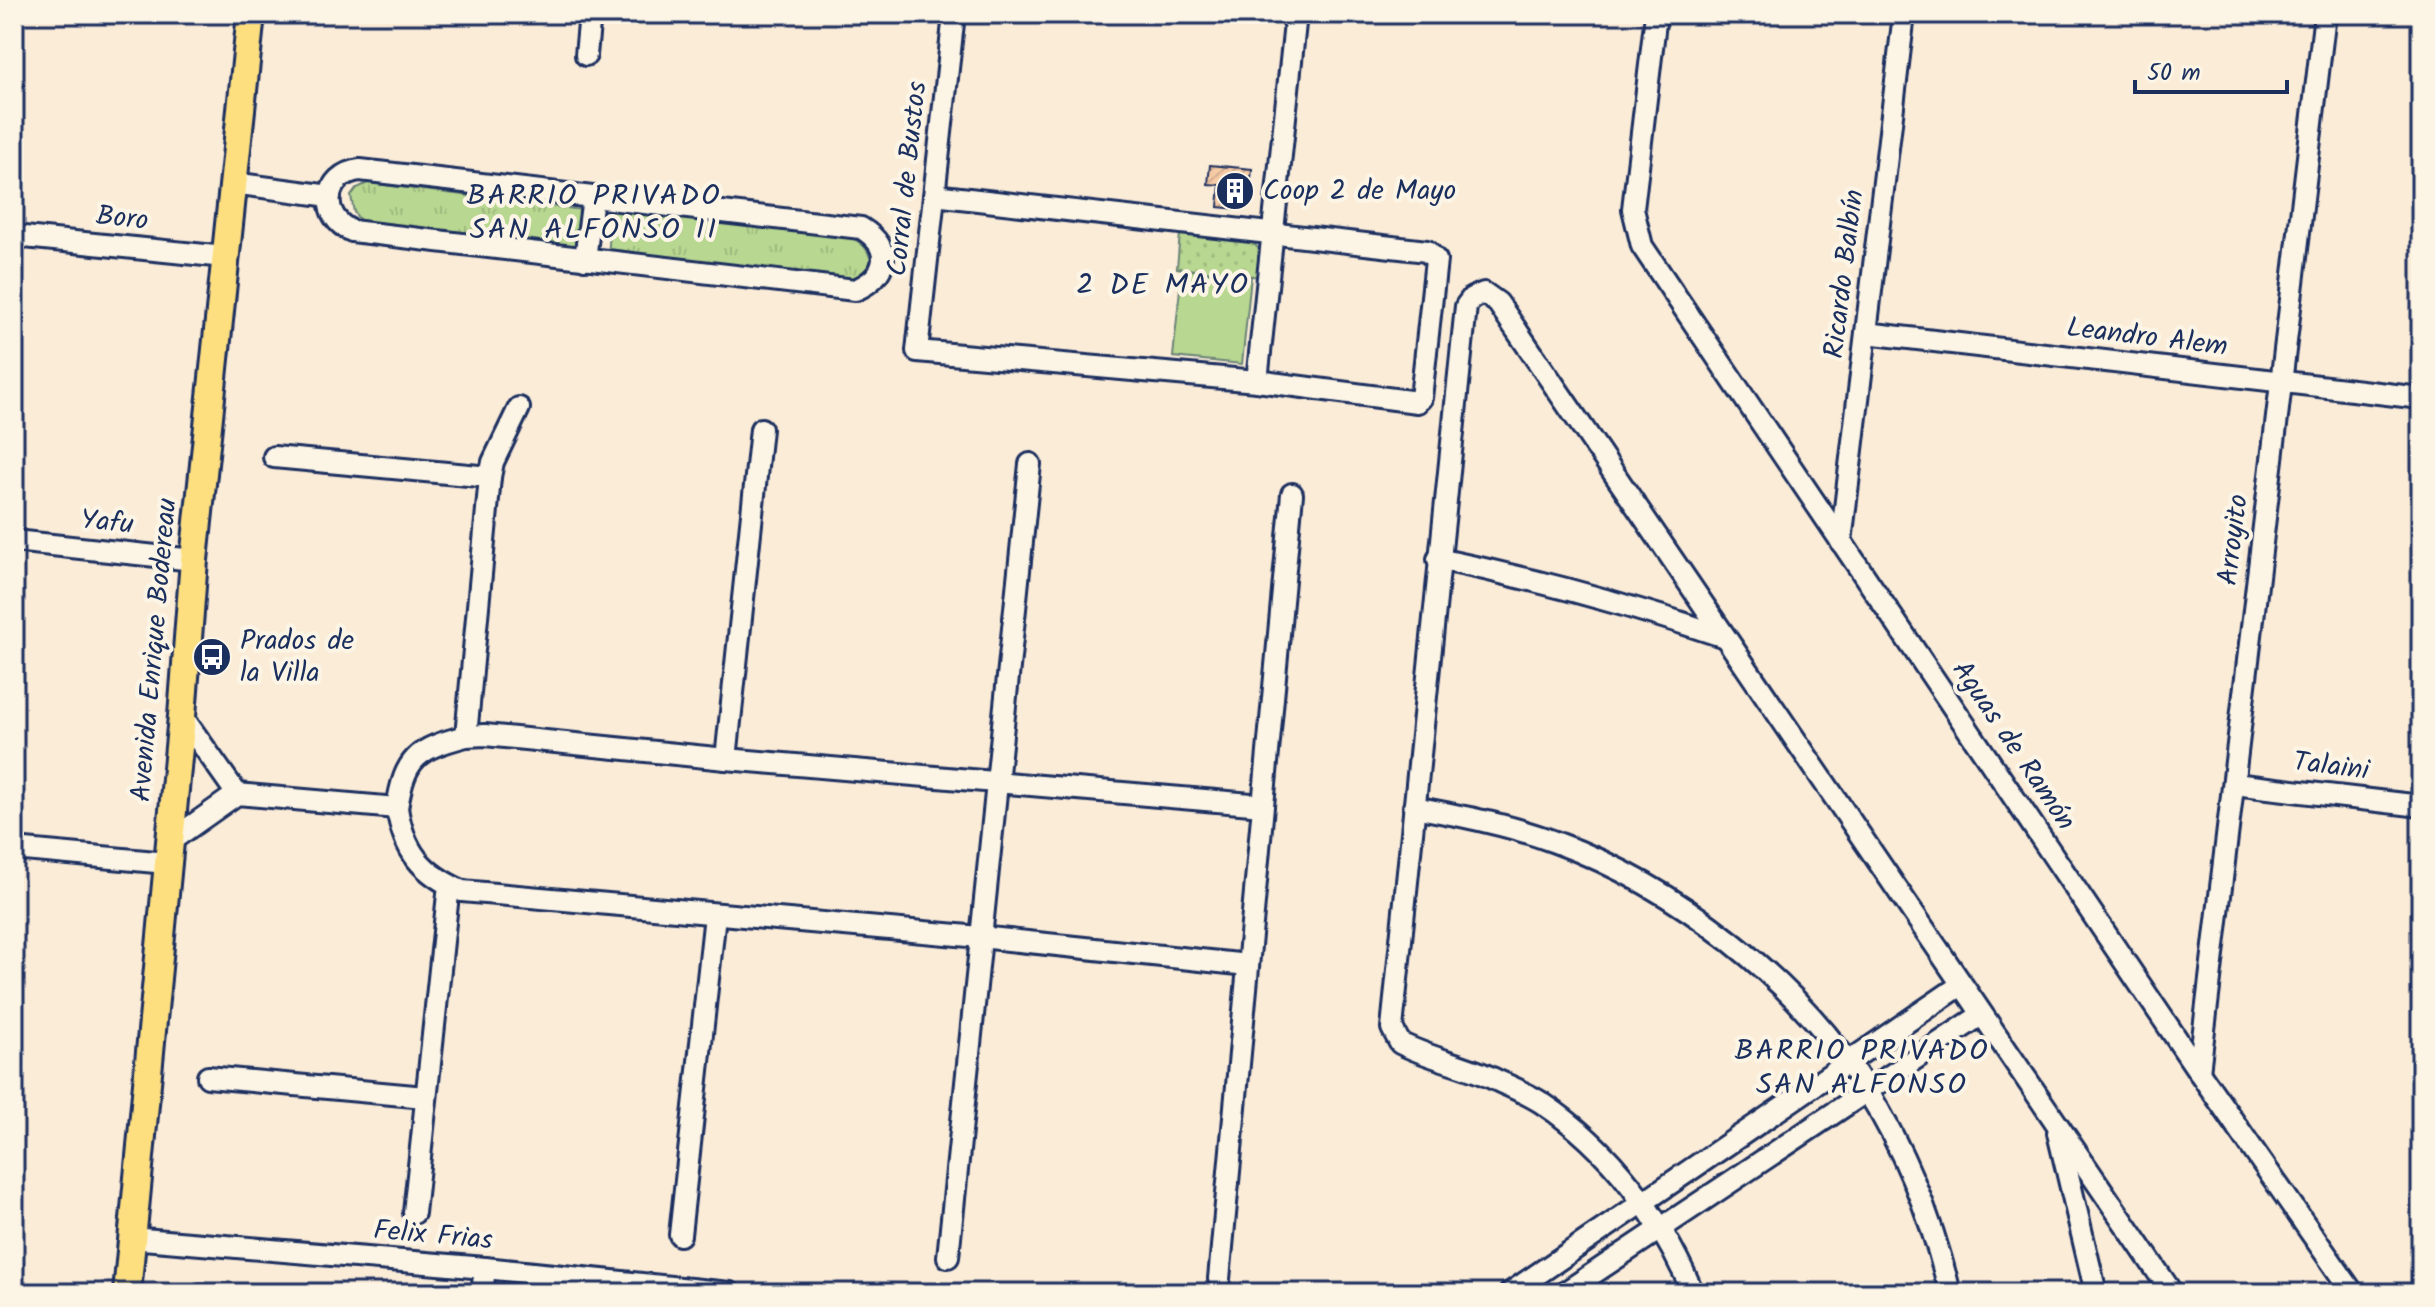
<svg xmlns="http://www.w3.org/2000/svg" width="2435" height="1307" viewBox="0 0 2435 1307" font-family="Kalam,sans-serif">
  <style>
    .grass { fill: url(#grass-tufts); stroke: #6a8377; stroke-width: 2 }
    .park { fill: url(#park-dots); stroke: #6a8377; stroke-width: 2 }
    .pitch { fill: #b8d790; stroke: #6a8377; stroke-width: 2 }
    .building { fill: url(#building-hatch); stroke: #1b2f5e; stroke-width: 2 }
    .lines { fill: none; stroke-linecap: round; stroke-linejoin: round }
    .minor-casing { stroke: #1b2f5e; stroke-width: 26 }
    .major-casing { stroke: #1b2f5e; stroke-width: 32 }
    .minor { stroke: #fcf5e5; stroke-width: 20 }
    .major { stroke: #fedf80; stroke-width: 26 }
    .labels { text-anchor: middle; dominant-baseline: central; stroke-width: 8; stroke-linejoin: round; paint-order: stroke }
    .street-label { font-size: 28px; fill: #1b2f5e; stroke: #fcf5e5 }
    .poi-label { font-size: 28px; fill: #1b2f5e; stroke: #fcf5e5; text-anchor: start }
    .neighbourhood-label { font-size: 30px; letter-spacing: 2px; fill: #1b2f5e; stroke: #fcf5e5 }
  </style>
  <defs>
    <pattern id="grass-tufts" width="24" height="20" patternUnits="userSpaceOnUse" patternTransform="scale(2)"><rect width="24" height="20" fill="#b8d790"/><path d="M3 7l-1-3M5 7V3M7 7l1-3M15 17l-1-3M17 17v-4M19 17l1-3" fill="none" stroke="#9eb97f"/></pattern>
    <pattern id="park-dots" width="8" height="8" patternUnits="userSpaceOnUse" patternTransform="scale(2)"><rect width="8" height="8" fill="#b8d790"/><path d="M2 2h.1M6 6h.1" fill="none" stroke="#9eb97f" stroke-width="1.8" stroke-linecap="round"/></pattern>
    <pattern id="building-hatch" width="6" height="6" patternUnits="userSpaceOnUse" patternTransform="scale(2)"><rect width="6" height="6" fill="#f6caa5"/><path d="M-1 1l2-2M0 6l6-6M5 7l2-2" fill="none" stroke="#d2ae90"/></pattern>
  </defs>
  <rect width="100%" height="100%" fill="#fbecd8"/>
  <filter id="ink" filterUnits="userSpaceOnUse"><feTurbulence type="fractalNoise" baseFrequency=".0125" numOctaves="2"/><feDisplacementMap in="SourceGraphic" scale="16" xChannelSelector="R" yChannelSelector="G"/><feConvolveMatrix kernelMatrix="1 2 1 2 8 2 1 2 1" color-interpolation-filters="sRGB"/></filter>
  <g filter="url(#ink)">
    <g class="grass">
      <polygon points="368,183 582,210 576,251 361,222 354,212 351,196 357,188"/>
      <path d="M612,208l238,29c14,6 20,14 22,30l-19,18 -245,-29z"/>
    </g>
    <polygon class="park" points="1180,233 1243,240 1252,242 1261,251 1260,277 1177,268"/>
    <polygon class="pitch" points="1182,269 1251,277 1242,364 1173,357"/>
    <polygon class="building" points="1210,165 1252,169 1249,198 1238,209 1218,207 1220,185 1208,184"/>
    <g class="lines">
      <defs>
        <g id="minor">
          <polyline points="1656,14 1633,209 1642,246 2199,1072 2353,1293"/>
          <polyline points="586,55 590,14"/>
          <path d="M360,170l501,58c33,20 27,48 -6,62l-503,-59c-33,-14 -29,-57 8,-61z"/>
          <polyline points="233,183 330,196"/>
          <polyline points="934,195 1427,251 1436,260 1421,398 1417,402 1257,381 917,351 954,14"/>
          <polyline points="14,236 225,257"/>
          <polyline points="585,259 593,197"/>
          <polyline points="1866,333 2421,398"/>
          <polyline points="1257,381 1296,14"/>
          <polyline points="274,457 490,477"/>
          <polyline points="14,541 194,560"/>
          <polyline points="1841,542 1904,14"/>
          <path d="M1438,559c98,20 192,46 287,78"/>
          <polyline points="182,716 237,794"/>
          <polyline points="466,736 485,735 726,759 1263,805"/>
          <polyline points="726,759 761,429"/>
          <polyline points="2234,784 2421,806"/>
          <path d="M1414,807c48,9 96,18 141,35 121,44 245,140 313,250 38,61 65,131 82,201"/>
          <path d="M397,808c7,43 24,65 65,83l518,46 268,28"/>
          <path d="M169,842l68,-48 160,14c8,-51 20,-59 69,-72l24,-259 3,-15 26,-54"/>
          <polyline points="14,849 167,863"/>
          <polyline points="2199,1072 2325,14"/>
          <polyline points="208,1077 425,1097"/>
          <polyline points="2058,1133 2096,1293"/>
          <polyline points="414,1213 449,885"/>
          <polyline points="680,1235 715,915"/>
          <polyline points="131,1238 485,1268 730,1293"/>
          <polyline points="948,1257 1030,464"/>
          <polyline points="1219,1279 1292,494"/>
          <polyline points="482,1293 485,1268"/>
          <polyline points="1510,1293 1961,985"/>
          <polyline points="1564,1293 1981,1015"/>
          <path d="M1693,1293c-32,-76 -82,-144 -151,-190 -15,-10 -34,-17 -50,-25 -30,-14 -63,-20 -92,-35l-8,-15 74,-722 6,-8 12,-5 14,10 674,990"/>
        </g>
        <polyline id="major" points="127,1293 182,716 194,560 251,14"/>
      </defs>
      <use href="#minor" class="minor-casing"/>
      <use href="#major" class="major-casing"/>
      <use href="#minor" class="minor"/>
      <use href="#major" class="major"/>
    </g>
  </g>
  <defs>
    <symbol id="building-disc" viewBox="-11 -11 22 22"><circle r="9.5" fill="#1b2f5e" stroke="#fcf5e5"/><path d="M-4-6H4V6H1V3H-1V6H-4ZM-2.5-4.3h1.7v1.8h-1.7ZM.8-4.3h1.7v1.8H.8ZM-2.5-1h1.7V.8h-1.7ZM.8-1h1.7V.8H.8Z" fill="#fff"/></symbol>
    <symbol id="bus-disc" viewBox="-11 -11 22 22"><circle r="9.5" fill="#1b2f5e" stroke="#fcf5e5"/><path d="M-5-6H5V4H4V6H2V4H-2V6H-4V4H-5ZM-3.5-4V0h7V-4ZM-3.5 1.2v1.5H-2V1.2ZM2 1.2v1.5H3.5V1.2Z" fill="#fff"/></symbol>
  </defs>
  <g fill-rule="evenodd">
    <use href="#building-disc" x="1213" y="169" width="44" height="44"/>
    <use href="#bus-disc" x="190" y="635" width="44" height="44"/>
  </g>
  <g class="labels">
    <g class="street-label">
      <text transform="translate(908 179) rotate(-84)">Corral de Bustos</text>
      <text transform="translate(122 219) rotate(6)">Boro</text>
      <text transform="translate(1845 274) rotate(-83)">Ricardo Balbín</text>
      <text transform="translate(2147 338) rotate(7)">Leandro Alem</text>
      <text transform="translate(107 523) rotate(6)">Yafu</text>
      <text transform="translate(2234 540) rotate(-83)">Arroyito</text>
      <text transform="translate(155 650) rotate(-85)">Avenida Enrique Bodereau</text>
      <text transform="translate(2013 746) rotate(56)">Aguas de Ramón</text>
      <text transform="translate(2331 767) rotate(7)">Talaini</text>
      <text transform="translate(433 1236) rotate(5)">Felix Frias</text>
    </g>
    <g class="poi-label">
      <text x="1263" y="191">Coop 2 de Mayo</text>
      <text x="240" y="641">Prados de<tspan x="240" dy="32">la Villa</tspan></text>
    </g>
    <g class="neighbourhood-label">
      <text x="594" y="197">BARRIO PRIVADO<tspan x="594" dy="34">SAN ALFONSO II</tspan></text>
      <text x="1163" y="286">2 DE MAYO</text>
      <text x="1862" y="1052">BARRIO PRIVADO<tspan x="1862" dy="34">SAN ALFONSO</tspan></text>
    </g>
  </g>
  <rect width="2435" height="1307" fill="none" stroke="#fcf5e5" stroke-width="48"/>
  <rect x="24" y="24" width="2387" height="1259" fill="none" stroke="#1b2f5e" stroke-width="3" filter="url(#ink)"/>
  <path d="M2135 80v12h152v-12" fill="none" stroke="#1b2f5e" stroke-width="4"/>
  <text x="2147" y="80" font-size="24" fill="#1b2f5e" stroke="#fcf5e5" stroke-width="6" paint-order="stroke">50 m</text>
</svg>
